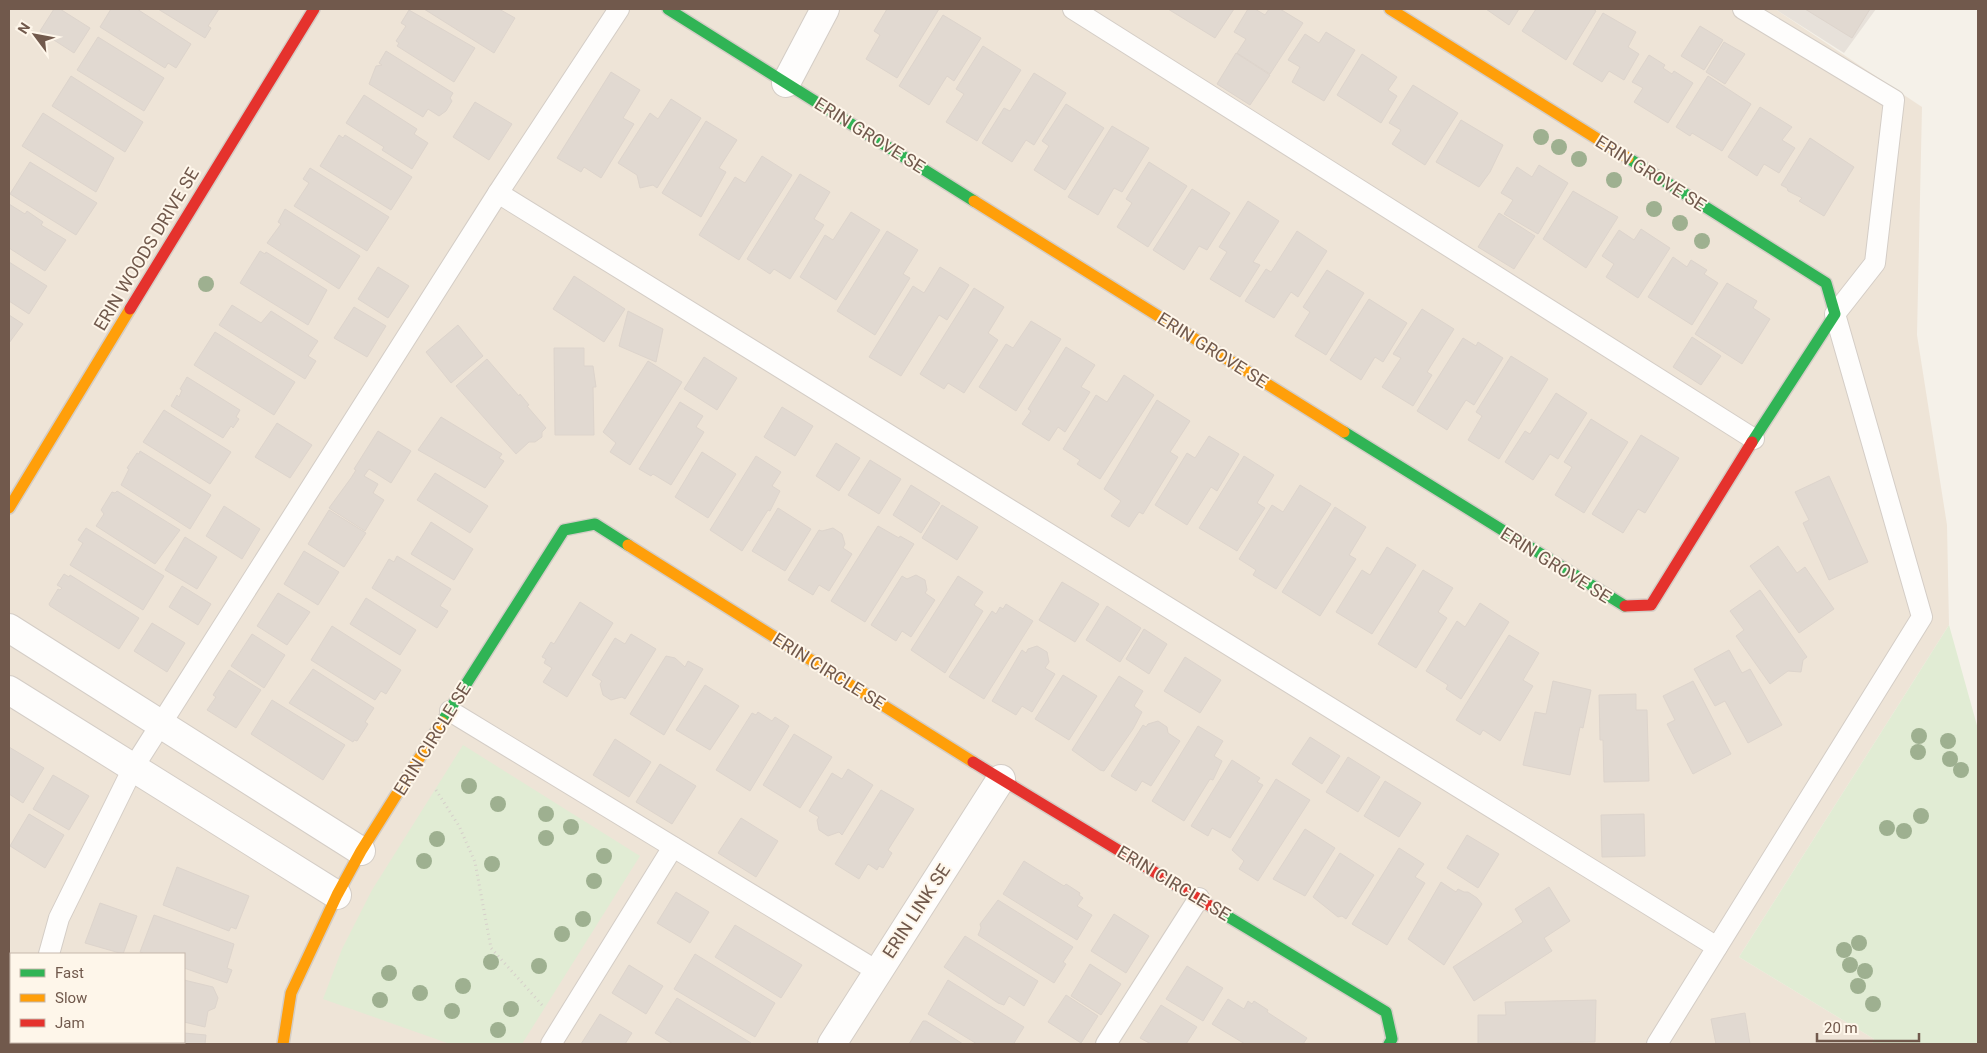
<svg xmlns="http://www.w3.org/2000/svg" width="1987" height="1053" viewBox="0 0 1987 1053" font-family="Roboto,sans-serif">
  <style>
    .residential { fill: #eee4d7; fill-rule: evenodd }
    .industrial { fill: #e7e1da }
    .green { fill: #e1ecd4 }
    .building { fill: #e1d9d1; stroke: #ddd4cc }
    .lines { fill: none; stroke-linecap: round; stroke-linejoin: round }
    .lane-casing { stroke: #d4cdc6; stroke-width: 22 }
    .street-casing { stroke: #d4cdc6; stroke-width: 30 }
    .fast-casing { stroke: #d4cdc6; stroke-width: 14 }
    .slow-casing { stroke: #d4cdc6; stroke-width: 14 }
    .jam-casing { stroke: #d4cdc6; stroke-width: 14 }
    .path { stroke: #d6cfca; stroke-width: 3; stroke-dasharray: 1 4; stroke-linecap: butt }
    .lane { stroke: #fefdfc; stroke-width: 20 }
    .street { stroke: #fefdfc; stroke-width: 28 }
    .fast { stroke: #30b455; stroke-width: 11 }
    .slow { stroke: #ff9f0a; stroke-width: 11 }
    .jam { stroke: #e5322d; stroke-width: 11 }
    .tree { fill: #9eb090 }
    .labels { text-anchor: middle; dominant-baseline: central; stroke-width: 4; stroke-linejoin: round; paint-order: stroke }
    .street-label { font-size: 18px; fill: #71594c; stroke: #fef6ea }
  </style>
  <rect width="100%" height="100%" fill="#f5f1e9"/>
  <path class="residential" d="M9,9h1766l147,98 -5,228 30,190 2,100 -210,332 135,82 -2,5h-1863zM11,954h173v88h-173z"/>
  <polygon class="industrial" points="1775,9 1876,9 1844,53"/>
  <g class="green">
    <polygon points="1949,625 1978,729 1978,1044 1872,1044 1874,1039 1739,957"/>
    <polygon points="463,745 640,856 522,1044 450,1044 323,999 342,949 372,890"/>
  </g>
  <g class="building">
    <polygon points="54,9 60,9 90,28 74,53 40,31"/>
    <polygon points="111,9 137,9 191,44 176,68 168,63 165,68 100,27"/>
    <polygon points="158,9 219,9 208,26 211,28 205,38"/>
    <polygon points="424,9 499,9 515,18 494,53"/>
    <polygon points="887,9 939,9 897,78 866,59 880,35 874,31"/>
    <polygon points="1168,9 1234,9 1215,38"/>
    <polygon points="1248,9 1255,9 1265,15 1269,9 1280,9 1303,23 1270,74 1237,53 1246,39 1234,32"/>
    <polygon points="1486,9 1519,9 1509,25"/>
    <polygon points="1536,9 1593,9 1596,11 1566,60 1522,31"/>
    <polygon points="1805,9 1870,9 1852,38"/>
    <polygon points="409,10 475,48 454,82 397,46 399,43 396,41 406,26 401,23"/>
    <polygon points="1603,13 1636,32 1628,47 1639,54 1624,80 1609,71 1602,82 1573,64"/>
    <polygon points="943,15 981,38 954,81 947,76 929,105 899,86"/>
    <polygon points="1700,26 1723,40 1704,70 1681,56"/>
    <polygon points="1326,32 1355,50 1324,101 1292,82 1300,67 1288,60 1305,34 1319,43"/>
    <polygon points="98,37 164,78 144,111 77,70"/>
    <polygon points="1724,42 1745,54 1725,84 1706,72"/>
    <polygon points="983,46 1021,70 977,141 946,122 964,94 956,89"/>
    <polygon points="386,51 453,93 450,98 452,101 446,111 439,116 428,109 423,117 369,84 376,66 382,65 379,63"/>
    <polygon points="1236,53 1270,75 1250,105 1217,84"/>
    <polygon points="1362,54 1397,77 1388,90 1397,96 1381,123 1337,95"/>
    <polygon points="1649,55 1665,65 1663,68 1672,74 1674,71 1693,83 1668,123 1634,102 1643,88 1632,82"/>
    <polygon points="611,72 640,90 623,118 634,124 601,178 584,167 581,172 557,158"/>
    <polygon points="1034,73 1066,93 1034,145 1026,140 1012,162 982,143 1004,108 1010,111"/>
    <polygon points="71,76 143,122 125,152 52,106"/>
    <polygon points="1708,76 1751,104 1722,151 1692,133 1690,136 1676,127"/>
    <polygon points="1413,85 1458,113 1425,165 1392,144 1401,130 1389,123"/>
    <polygon points="364,95 417,129 414,134 428,143 412,169 382,150 384,147 346,123"/>
    <polygon points="671,99 701,118 657,188 653,185 640,188 637,175 618,163 650,113 658,119"/>
    <polygon points="475,102 512,124 489,160 453,137"/>
    <polygon points="1066,104 1104,128 1065,190 1034,170 1049,146 1042,141"/>
    <polygon points="1760,107 1792,127 1782,140 1795,148 1779,173 1764,164 1757,176 1728,157"/>
    <polygon points="43,113 114,158 96,192 22,146"/>
    <polygon points="1461,120 1503,145 1490,172 1479,187 1436,162"/>
    <polygon points="706,121 737,140 719,168 726,172 701,217 662,193"/>
    <polygon points="1112,126 1149,148 1122,192 1114,188 1098,215 1068,197"/>
    <polygon points="339,135 343,138 345,135 412,177 391,210 320,166"/>
    <polygon points="1810,138 1854,167 1824,216 1799,201 1802,198 1788,191 1787,188 1781,185"/>
    <polygon points="762,156 792,175 739,260 699,235 735,177 745,183"/>
    <polygon points="30,162 97,203 76,235 10,194"/>
    <polygon points="1149,162 1187,186 1148,247 1117,227 1132,203 1126,199"/>
    <polygon points="1539,165 1568,183 1538,234 1504,214 1513,200 1501,193 1517,167 1532,177"/>
    <polygon points="310,168 389,217 367,251 294,206 309,183 303,179"/>
    <polygon points="800,174 830,192 814,219 824,225 790,279 774,269 770,274 747,259"/>
    <polygon points="1192,189 1230,213 1207,250 1199,246 1184,270 1153,250"/>
    <polygon points="1573,191 1618,217 1586,268 1543,239"/>
    <polygon points="1248,201 1279,221 1253,262 1260,265 1240,297 1210,279 1227,252 1219,247"/>
    <polygon points="9,204 25,214 27,211 43,222 41,225 66,240 45,271 9,248"/>
    <polygon points="285,209 360,256 339,289 267,243 281,224 278,222"/>
    <polygon points="851,212 880,230 836,300 800,277 825,235 833,240"/>
    <polygon points="1499,213 1535,236 1514,269 1478,247"/>
    <polygon points="1641,229 1670,248 1638,298 1606,277 1614,264 1602,256 1619,230 1634,240"/>
    <polygon points="887,231 918,250 903,274 910,278 875,335 837,311"/>
    <polygon points="1297,231 1327,251 1298,297 1291,292 1274,318 1245,301 1266,269 1271,272"/>
    <polygon points="260,251 265,254 266,252 327,290 308,325 240,283"/>
    <polygon points="1673,257 1687,267 1691,260 1707,270 1704,274 1718,283 1692,325 1648,297"/>
    <polygon points="9,262 47,286 29,314 9,301"/>
    <polygon points="378,267 409,286 388,318 358,299"/>
    <polygon points="940,267 969,285 947,320 939,315 901,376 869,357 913,286 924,293"/>
    <polygon points="1327,270 1364,293 1326,355 1295,336 1310,312 1303,307"/>
    <polygon points="574,276 625,309 604,342 553,309"/>
    <polygon points="1727,283 1757,301 1753,308 1770,319 1742,364 1695,334"/>
    <polygon points="974,288 1004,307 988,333 998,340 964,393 948,383 944,389 920,374"/>
    <polygon points="1369,299 1407,323 1383,362 1375,357 1361,380 1330,360"/>
    <polygon points="232,305 261,323 271,311 318,341 308,356 316,361 305,379 219,325"/>
    <polygon points="354,307 386,326 367,357 334,338"/>
    <polygon points="1422,309 1454,329 1427,372 1432,375 1413,406 1382,387 1401,358 1393,354"/>
    <polygon points="628,311 663,329 656,362 619,346"/>
    <polygon points="9,315 23,324 9,343"/>
    <polygon points="1031,321 1061,339 1016,411 979,387 1006,344 1013,348"/>
    <polygon points="458,325 483,356 451,383 426,352"/>
    <polygon points="215,332 295,382 274,415 194,365"/>
    <polygon points="1692,337 1721,356 1701,385 1673,367"/>
    <polygon points="1463,338 1476,346 1478,342 1503,358 1474,405 1466,400 1447,430 1417,411"/>
    <polygon points="1066,347 1095,365 1081,387 1090,392 1065,432 1058,427 1049,441 1022,424 1031,411 1028,409"/>
    <polygon points="554,348 584,348 584,366 593,366 596,387 593,387 594,435 555,435"/>
    <polygon points="1511,356 1548,379 1499,459 1468,440 1482,416 1476,412"/>
    <polygon points="704,357 737,378 717,410 684,389"/>
    <polygon points="487,359 519,396 520,394 529,405 527,406 546,428 542,432 542,437 535,442 529,442 516,454 456,386"/>
    <polygon points="648,361 682,382 630,465 610,452 616,443 603,432"/>
    <polygon points="1124,375 1154,395 1100,479 1077,464 1080,460 1063,449 1096,395 1107,402"/>
    <polygon points="187,377 240,410 236,417 239,419 233,428 231,426 223,438 171,406 177,395 179,397 182,390 180,389"/>
    <polygon points="1556,393 1587,413 1558,459 1550,454 1533,480 1505,462 1525,431 1530,434"/>
    <polygon points="1157,400 1190,421 1170,452 1178,457 1143,514 1139,512 1129,527 1111,516 1121,501 1104,489"/>
    <polygon points="680,402 703,416 696,427 704,432 671,485 653,474 651,476 639,469"/>
    <polygon points="782,407 813,426 795,456 764,437"/>
    <polygon points="164,410 231,452 210,484 143,442"/>
    <polygon points="441,417 502,454 499,458 504,461 485,488 418,450"/>
    <polygon points="1591,419 1628,442 1584,513 1555,495 1572,467 1564,462"/>
    <polygon points="277,423 312,445 290,478 255,457"/>
    <polygon points="378,431 411,451 391,483 369,469 364,476 378,484 373,493 384,500 365,531 329,508 351,478 356,470 354,469"/>
    <polygon points="1641,435 1679,458 1645,513 1638,509 1623,533 1592,514"/>
    <polygon points="1209,436 1239,454 1217,491 1211,487 1187,525 1155,505 1187,453 1195,458"/>
    <polygon points="836,443 860,458 839,491 816,476"/>
    <polygon points="140,451 211,495 190,529 121,485 129,469 127,468 137,453 139,454"/>
    <polygon points="702,452 736,474 708,518 675,497"/>
    <polygon points="756,456 781,472 772,486 780,491 770,511 768,510 742,551 710,530"/>
    <polygon points="1244,456 1274,475 1257,503 1265,508 1237,551 1199,528"/>
    <polygon points="870,460 901,479 879,514 848,495"/>
    <polygon points="435,473 488,506 470,533 417,500"/>
    <polygon points="1829,476 1868,562 1829,580 1803,523 1809,520 1795,492"/>
    <polygon points="911,485 940,503 921,533 893,515"/>
    <polygon points="1300,485 1331,504 1276,589 1253,575 1256,570 1239,559 1272,505 1283,512"/>
    <polygon points="117,491 180,530 155,564 96,526 104,514 101,510 112,492 115,493"/>
    <polygon points="942,505 978,527 957,560 922,538"/>
    <polygon points="224,506 260,529 242,559 206,536"/>
    <polygon points="1335,507 1366,527 1349,555 1356,559 1320,616 1282,592"/>
    <polygon points="778,508 811,529 785,571 752,551"/>
    <polygon points="329,510 366,533 344,567 308,544"/>
    <polygon points="431,522 473,549 454,580 411,554"/>
    <polygon points="878,526 899,538 900,536 914,544 865,622 831,601"/>
    <polygon points="86,528 164,576 143,610 70,565 83,543 78,540"/>
    <polygon points="833,528 842,534 845,544 843,548 852,554 829,591 819,585 813,595 788,580 819,530 822,531"/>
    <polygon points="185,537 217,557 197,589 165,570"/>
    <polygon points="1778,546 1797,573 1805,567 1834,609 1799,633 1750,566"/>
    <polygon points="1387,547 1416,565 1372,634 1336,612 1362,570 1370,575"/>
    <polygon points="304,551 339,572 318,605 284,584"/>
    <polygon points="397,556 451,589 440,606 448,611 437,628 372,588 389,559 394,562"/>
    <polygon points="1423,570 1453,588 1438,612 1447,618 1416,668 1378,644"/>
    <polygon points="64,574 69,577 70,575 139,618 119,649 50,606 49,604 58,589 60,590 62,588 57,585"/>
    <polygon points="916,575 925,580 927,590 925,593 935,600 911,637 902,631 896,641 871,625 902,576 907,579"/>
    <polygon points="958,576 983,592 974,605 983,611 945,673 911,650"/>
    <polygon points="1062,582 1099,604 1075,642 1039,620"/>
    <polygon points="182,586 211,604 198,625 169,607"/>
    <polygon points="1760,590 1807,657 1803,660 1801,672 1788,671 1770,684 1736,636 1744,630 1730,611"/>
    <polygon points="278,593 310,612 287,645 257,626"/>
    <polygon points="366,598 416,630 400,655 350,624"/>
    <polygon points="580,602 613,623 567,697 543,682 552,668 544,663 546,659 542,657 551,642 554,644"/>
    <polygon points="1480,603 1509,622 1461,699 1446,689 1448,685 1426,671 1457,621 1465,627"/>
    <polygon points="1006,604 1033,621 984,699 949,677 992,611 996,614 1000,607 1003,609"/>
    <polygon points="1107,606 1141,628 1120,662 1086,640"/>
    <polygon points="152,623 185,643 167,672 134,651"/>
    <polygon points="332,626 401,670 386,694 381,691 375,700 311,660"/>
    <polygon points="1144,629 1167,644 1149,674 1126,659"/>
    <polygon points="252,634 285,655 264,688 231,666"/>
    <polygon points="631,634 656,649 625,699 622,697 611,700 603,695 600,684 602,681 592,675 615,638 625,644"/>
    <polygon points="1509,635 1539,653 1523,680 1533,686 1500,741 1483,730 1480,735 1456,720"/>
    <polygon points="1037,646 1047,652 1049,662 1045,668 1055,674 1032,712 1022,706 1016,715 992,701 1022,650 1026,653 1028,649"/>
    <polygon points="1729,650 1742,673 1750,669 1782,725 1748,743 1725,701 1715,706 1694,669"/>
    <polygon points="666,656 675,658 685,667 688,661 703,669 664,735 630,714"/>
    <polygon points="1185,657 1221,680 1200,713 1164,691"/>
    <polygon points="313,669 374,708 365,722 368,724 357,741 354,740 353,742 289,703"/>
    <polygon points="229,670 261,690 236,728 207,710 216,697 213,695"/>
    <polygon points="1063,675 1097,696 1069,740 1035,719"/>
    <polygon points="1119,676 1143,691 1134,706 1142,712 1133,729 1104,771 1100,770 1072,750"/>
    <polygon points="1553,681 1591,690 1583,728 1580,727 1570,775 1523,765 1535,712 1546,714"/>
    <polygon points="1693,681 1731,754 1693,774 1667,724 1675,720 1663,696"/>
    <polygon points="705,685 739,706 710,750 676,730"/>
    <polygon points="1636,694 1636,710 1647,710 1649,781 1604,782 1603,740 1600,740 1599,695"/>
    <polygon points="272,700 345,745 323,780 251,734"/>
    <polygon points="758,712 772,721 775,717 789,726 750,791 716,770 752,713 756,715"/>
    <polygon points="1158,721 1167,727 1168,733 1180,741 1151,786 1142,781 1136,791 1111,776 1143,725 1146,727 1148,724"/>
    <polygon points="1198,726 1223,741 1214,756 1222,761 1213,780 1210,779 1184,821 1152,801"/>
    <polygon points="794,734 832,757 800,808 763,785"/>
    <polygon points="1310,737 1340,756 1322,784 1292,764"/>
    <polygon points="615,739 651,762 629,797 593,775"/>
    <polygon points="9,747 44,768 23,803 9,794"/>
    <polygon points="1348,757 1380,777 1358,812 1326,792"/>
    <polygon points="1232,760 1260,778 1257,782 1263,785 1230,838 1212,828 1208,836 1191,826"/>
    <polygon points="660,764 696,786 672,824 636,802"/>
    <polygon points="848,769 873,785 842,835 839,832 828,836 819,830 817,820 819,817 809,811 832,773 842,779"/>
    <polygon points="53,775 89,796 69,830 33,809"/>
    <polygon points="1276,779 1310,800 1258,881 1239,869 1244,861 1232,850"/>
    <polygon points="1385,781 1421,803 1399,837 1364,816"/>
    <polygon points="881,790 914,809 888,850 892,853 883,868 879,866 877,870 868,864 859,879 835,864"/>
    <polygon points="29,814 64,835 45,868 10,846"/>
    <polygon points="1644,814 1645,856 1602,857 1601,815"/>
    <polygon points="741,818 778,841 756,877 718,853"/>
    <polygon points="1305,829 1335,848 1305,896 1273,879"/>
    <polygon points="1467,835 1499,854 1478,888 1447,868"/>
    <polygon points="1399,848 1424,864 1415,877 1425,883 1387,945 1352,924"/>
    <polygon points="1340,853 1374,875 1346,919 1342,916 1338,917 1313,897"/>
    <polygon points="1024,861 1064,886 1066,884 1080,893 1079,895 1083,898 1077,906 1092,915 1077,940 1003,894"/>
    <polygon points="177,867 249,896 236,929 231,927 229,931 163,905"/>
    <polygon points="1441,882 1456,892 1458,889 1464,892 1468,892 1477,898 1482,904 1444,965 1408,939"/>
    <polygon points="1549,887 1570,921 1544,938 1552,951 1474,1001 1453,967 1523,922 1515,909"/>
    <polygon points="676,892 709,912 690,943 657,923"/>
    <polygon points="998,900 1073,947 1063,962 1066,964 1054,983 978,935 981,928 980,924"/>
    <polygon points="100,903 137,916 123,954 85,943"/>
    <polygon points="1114,914 1149,936 1126,973 1091,951"/>
    <polygon points="154,915 234,944 227,968 232,970 227,983 184,968 184,954 145,954 140,952"/>
    <polygon points="735,925 802,965 781,998 715,957"/>
    <polygon points="965,936 1038,981 1024,1006 1009,996 1004,1005 998,1003 944,967"/>
    <polygon points="695,954 775,1003 755,1037 674,989"/>
    <polygon points="1090,964 1121,984 1101,1015 1071,996"/>
    <polygon points="629,965 663,986 646,1014 612,993"/>
    <polygon points="1187,966 1223,988 1203,1021 1166,999"/>
    <polygon points="184,980 213,987 218,998 215,1008 208,1011 205,1027 184,1022"/>
    <polygon points="948,980 1024,1027 1014,1043 1016,1044 977,1044 928,1014"/>
    <polygon points="1066,995 1098,1016 1081,1043 1048,1022"/>
    <polygon points="9,997 11,998 11,1035 9,1034"/>
    <polygon points="677,998 751,1043 750,1044 673,1044 655,1033"/>
    <polygon points="1228,999 1244,1009 1248,1001 1252,1004 1254,1001 1268,1010 1267,1012 1307,1038 1303,1044 1245,1044 1212,1024"/>
    <polygon points="1596,1000 1595,1042 1478,1044 1478,1015 1506,1015 1505,1002"/>
    <polygon points="1161,1005 1197,1027 1186,1044 1151,1044 1140,1038"/>
    <polygon points="1745,1013 1750,1044 1716,1044 1711,1019"/>
    <polygon points="600,1014 632,1033 625,1044 581,1044"/>
    <polygon points="923,1021 926,1021 963,1044 909,1044"/>
    <polygon points="184,1033 206,1035 205,1044 133,1044 134,1042 184,1042"/>
    <polygon points="65,1042 105,1042 104,1044 65,1044"/>
  </g>
  <g class="lines">
    <defs>
      <g id="lane">
        <polyline points="1073,9 1754,439"/>
        <polyline points="498,193 1717,947"/>
        <polyline points="450,711 877,971"/>
        <polyline points="49,954 59,918 133,768 498,193 619,9"/>
        <polyline points="35,1044 36,1042"/>
        <polyline points="551,1044 673,847"/>
        <polyline points="1106,1044 1199,898"/>
        <polyline points="1657,1044 1922,617 1835,314 1875,263 1894,100 1743,9"/>
      </g>
      <g id="street">
        <polyline points="786,83 825,9"/>
        <polyline points="9,628 361,851"/>
        <polyline points="9,690 337,895"/>
        <polyline points="832,1044 1001,779"/>
      </g>
      <g id="fast">
        <polyline points="668,9 974,201"/>
        <polyline points="1628,158 1826,283 1835,314 1752,442"/>
        <polyline points="1344,432 1625,606"/>
        <polyline points="442,722 564,530 595,524 628,545"/>
        <polyline points="1217,910 1386,1012 1392,1039 1389,1044"/>
      </g>
      <g id="slow">
        <polyline points="1390,9 1628,158"/>
        <polyline points="974,201 1344,432"/>
        <polyline points="9,508 130,309"/>
        <polyline points="628,545 973,762"/>
        <polyline points="283,1044 291,993 337,895 361,851 442,722"/>
      </g>
      <g id="jam">
        <polyline points="130,309 314,9"/>
        <polyline points="1625,606 1651,605 1752,442"/>
        <polyline points="973,762 1217,910"/>
      </g>
    </defs>
    <use href="#lane" class="lane-casing"/>
    <use href="#street" class="street-casing"/>
    <use href="#fast" class="fast-casing"/>
    <use href="#slow" class="slow-casing"/>
    <use href="#jam" class="jam-casing"/>
    <polyline class="path" points="436,790 459,826 475,862 491,948 542,1005"/>
    <use href="#lane" class="lane"/>
    <use href="#street" class="street"/>
    <use href="#fast" class="fast"/>
    <use href="#slow" class="slow"/>
    <use href="#jam" class="jam"/>
  </g>
  <g class="tree">
    <circle cx="1541" cy="137" r="8"/>
    <circle cx="1559" cy="147" r="8"/>
    <circle cx="1579" cy="159" r="8"/>
    <circle cx="1614" cy="180" r="8"/>
    <circle cx="1654" cy="209" r="8"/>
    <circle cx="1680" cy="223" r="8"/>
    <circle cx="1702" cy="241" r="8"/>
    <circle cx="206" cy="284" r="8"/>
    <circle cx="1919" cy="736" r="8"/>
    <circle cx="1948" cy="741" r="8"/>
    <circle cx="1918" cy="752" r="8"/>
    <circle cx="1950" cy="759" r="8"/>
    <circle cx="1961" cy="770" r="8"/>
    <circle cx="469" cy="786" r="8"/>
    <circle cx="498" cy="804" r="8"/>
    <circle cx="546" cy="814" r="8"/>
    <circle cx="1921" cy="816" r="8"/>
    <circle cx="571" cy="827" r="8"/>
    <circle cx="1887" cy="828" r="8"/>
    <circle cx="1904" cy="831" r="8"/>
    <circle cx="546" cy="838" r="8"/>
    <circle cx="437" cy="839" r="8"/>
    <circle cx="604" cy="856" r="8"/>
    <circle cx="424" cy="861" r="8"/>
    <circle cx="492" cy="864" r="8"/>
    <circle cx="594" cy="881" r="8"/>
    <circle cx="583" cy="919" r="8"/>
    <circle cx="562" cy="934" r="8"/>
    <circle cx="1859" cy="943" r="8"/>
    <circle cx="1844" cy="950" r="8"/>
    <circle cx="491" cy="962" r="8"/>
    <circle cx="1850" cy="965" r="8"/>
    <circle cx="539" cy="966" r="8"/>
    <circle cx="1865" cy="971" r="8"/>
    <circle cx="389" cy="973" r="8"/>
    <circle cx="463" cy="986" r="8"/>
    <circle cx="1858" cy="986" r="8"/>
    <circle cx="420" cy="993" r="8"/>
    <circle cx="380" cy="1000" r="8"/>
    <circle cx="1873" cy="1004" r="8"/>
    <circle cx="511" cy="1009" r="8"/>
    <circle cx="452" cy="1011" r="8"/>
    <circle cx="498" cy="1030" r="8"/>
  </g>
  <g class="labels">
    <g class="street-label">
      <text transform="translate(870 135) rotate(32)">ERIN GROVE SE</text>
      <text transform="translate(1651 173) rotate(32)">ERIN GROVE SE</text>
      <text transform="translate(146 249) rotate(-59)">ERIN WOODS DRIVE SE</text>
      <text transform="translate(1213 350) rotate(32)">ERIN GROVE SE</text>
      <text transform="translate(1556 565) rotate(32)">ERIN GROVE SE</text>
      <text transform="translate(829 671) rotate(32)">ERIN CIRCLE SE</text>
      <text transform="translate(432 739) rotate(-58)">ERIN CIRCLE SE</text>
      <text transform="translate(1174 883) rotate(31)">ERIN CIRCLE SE</text>
      <text transform="translate(916 911) rotate(-57)">ERIN LINK SE</text>
    </g>
  </g>
  <rect width="1987" height="1053" fill="none" stroke="#71594c" stroke-width="20"/>
  <rect x="10" y="953" width="175" height="90" fill="#fef6ea" stroke="#c6b7ab"/>
  <rect x="20" y="969" width="25" height="8" fill="#30b455" stroke="#c6b7ab"/>
  <text x="55" y="978" font-size="15" fill="#71594c">Fast</text>
  <rect x="20" y="994" width="25" height="8" fill="#ff9f0a" stroke="#c6b7ab"/>
  <text x="55" y="1003" font-size="15" fill="#71594c">Slow</text>
  <rect x="20" y="1019" width="25" height="8" fill="#e5322d" stroke="#c6b7ab"/>
  <text x="55" y="1028" font-size="15" fill="#71594c">Jam</text>
  <g transform="translate(35 35) rotate(302)" stroke="#fef6ea" stroke-width="4" paint-order="stroke">
  <path d="M0-4L9 19L0 12L-9 19Z" fill="#71594c"/>
  <text y="-8" font-size="14" font-weight="bold" text-anchor="middle" fill="#71594c">N</text>
  </g>
  <path d="M1817 1033v8h102v-8" fill="none" stroke="#71594c" stroke-width="2.5"/>
  <text x="1824" y="1033" font-size="15" fill="#71594c" stroke="#fef6ea" stroke-width="4" paint-order="stroke">20 m</text>
</svg>
